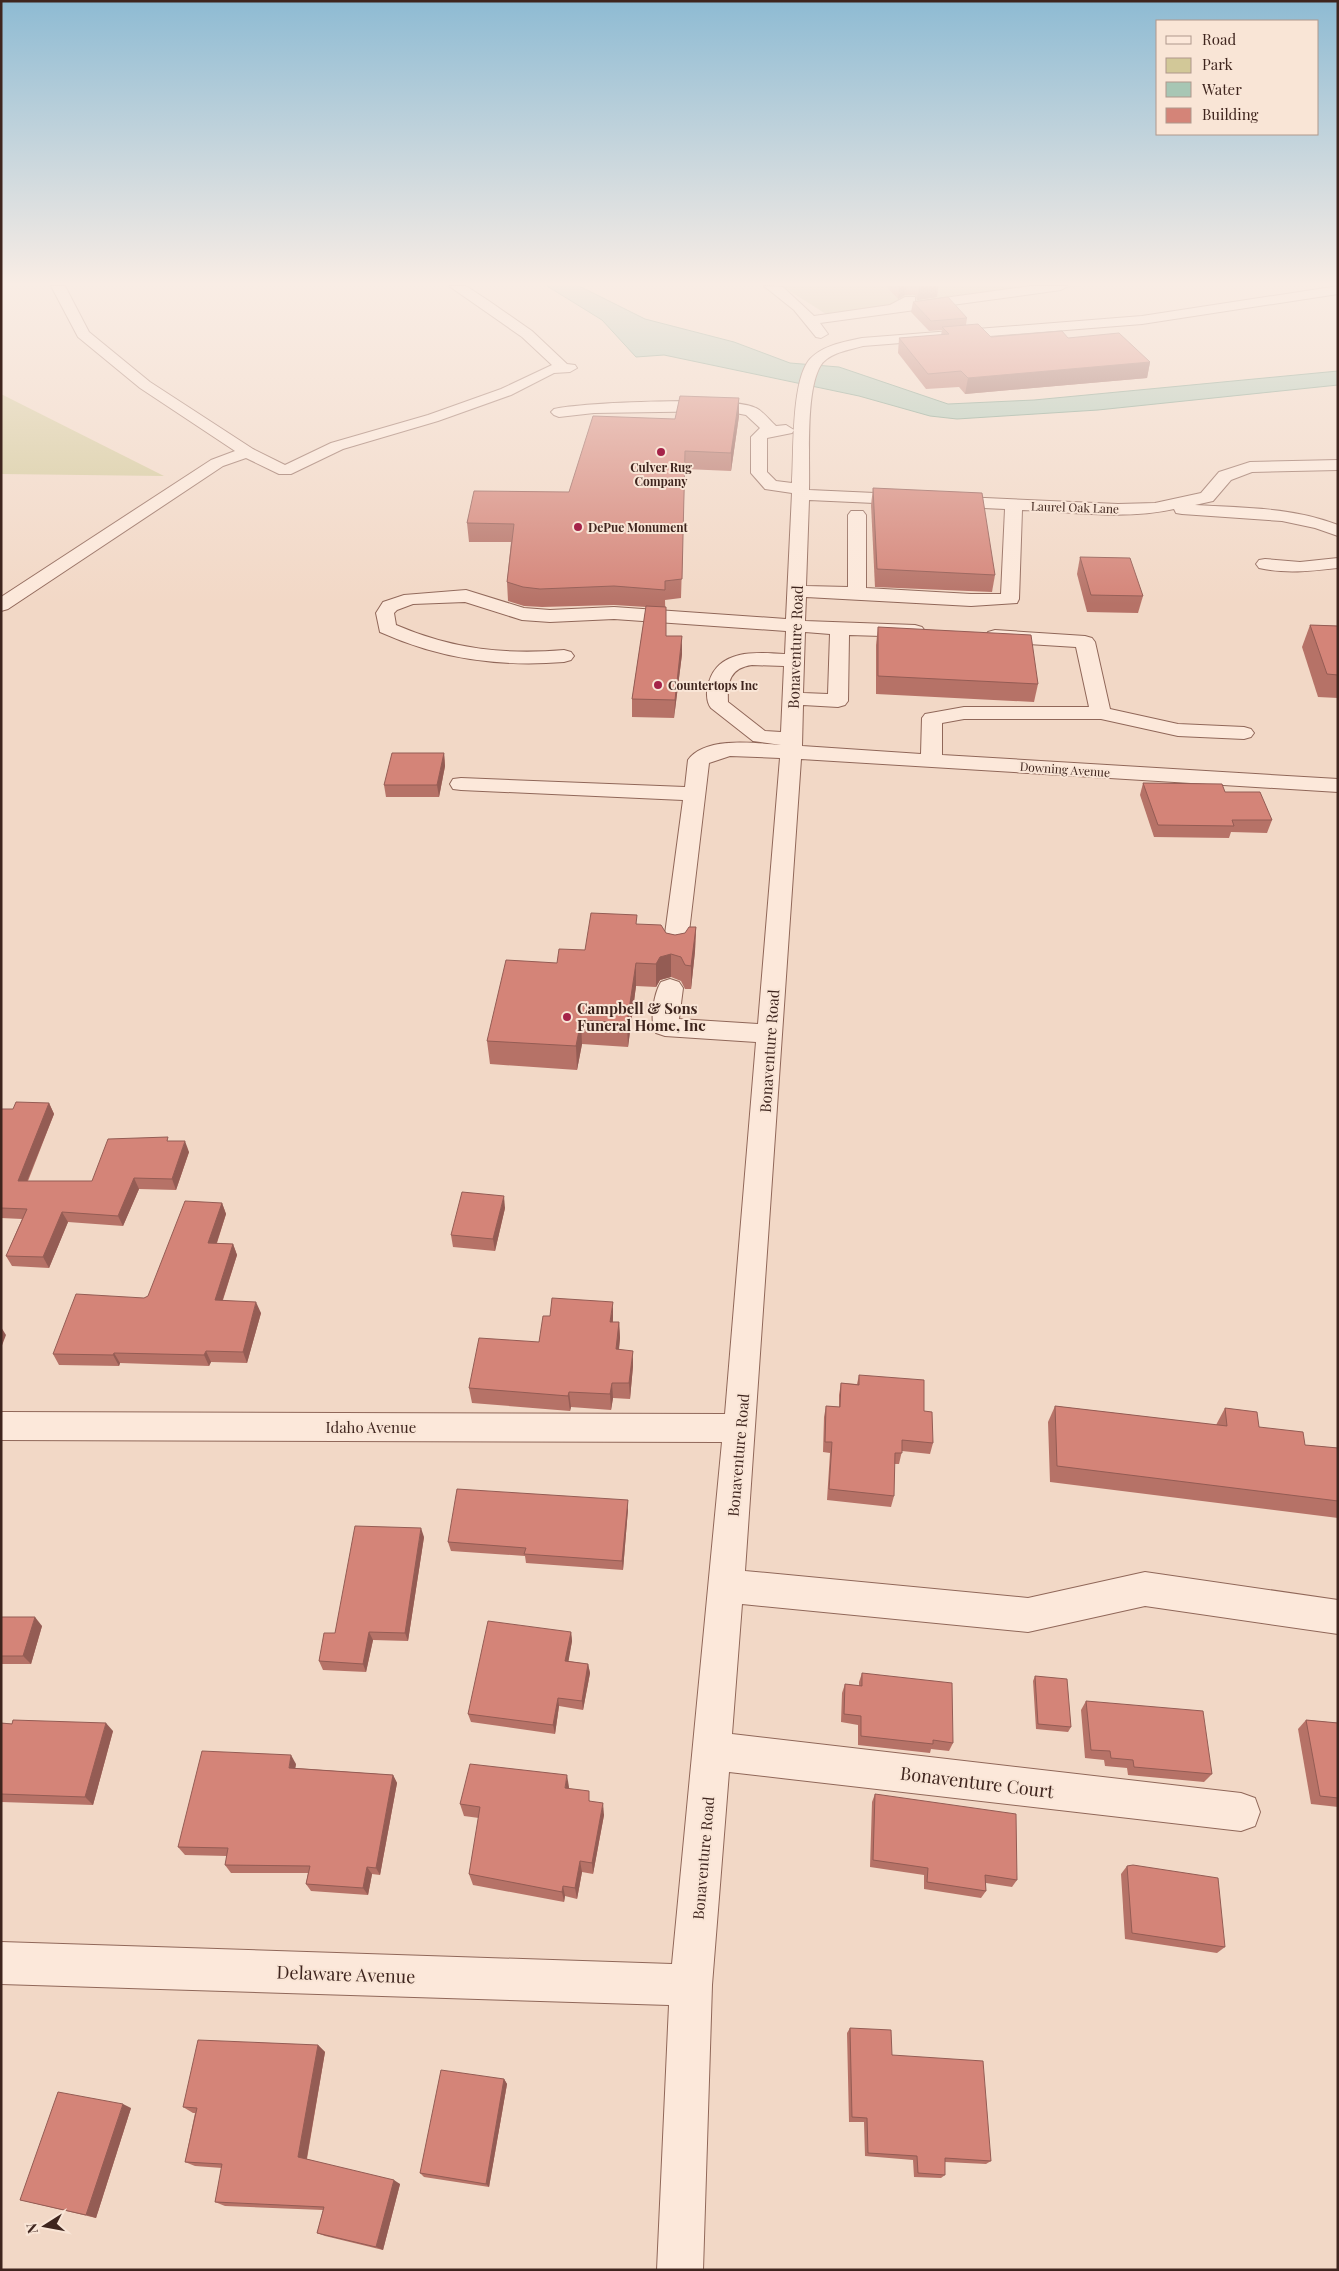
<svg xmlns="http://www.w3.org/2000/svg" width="1339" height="2271" viewBox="0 0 1339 2271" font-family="'Playfair Display',serif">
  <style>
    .green { fill: #d2c898 }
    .cemetery { fill: #c6bf97 }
    .water { fill: #a7c6b4; stroke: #6d9580 }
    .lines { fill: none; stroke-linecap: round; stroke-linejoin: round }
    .minor-casing { stroke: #906759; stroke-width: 2 }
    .minor { fill: #fce8da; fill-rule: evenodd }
    .wall { fill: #b67267 }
    .shaded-wall { fill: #945c54 }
    .building { fill: #d48478; stroke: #945c54 }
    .poi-dot { fill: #a52349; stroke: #f9e5d6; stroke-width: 2 }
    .labels { text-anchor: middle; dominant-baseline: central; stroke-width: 4; stroke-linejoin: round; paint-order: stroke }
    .far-poi-label { font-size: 12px; font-weight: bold; fill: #3f251e; stroke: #f9e5d6; text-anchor: start }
    .far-street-label { font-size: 12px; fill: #3f251e; stroke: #f9e5d6 }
    .street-label { font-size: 15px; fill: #3f251e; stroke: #f9e5d6 }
    .poi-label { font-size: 15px; font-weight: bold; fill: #3f251e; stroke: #f9e5d6; text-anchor: start }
    .near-street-label { font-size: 18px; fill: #3f251e; stroke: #f9e5d6 }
  </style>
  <rect width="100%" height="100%" fill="#f2d8c6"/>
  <polygon class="green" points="1,394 164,476 1,474"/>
  <polygon class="cemetery" points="782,286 1083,286 829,316"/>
  <polygon class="water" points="547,286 579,286 645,319 734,342 790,363 839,367 948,404 1034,400 1338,371 1338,385 1098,410 957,419 930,416 859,396 664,355 636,357 602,320"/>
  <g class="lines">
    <defs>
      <g id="minor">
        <polygon points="51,286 65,286 89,332 150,382 253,449 285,465 331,443 428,415 501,389 552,365 522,337 449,286 466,286 489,301 532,331 567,364 575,365 577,368 570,372 554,373 511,395 438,421 343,449 291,474 279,474 246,458 223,466 8,609 1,611 1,597 211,460 235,451 140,388 78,337"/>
        <polygon points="764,286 783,287 814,316 890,305 905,297 915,297 915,302 1031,286 1068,286 1061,290 820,323 828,334 821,338 816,337 794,310"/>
        <path d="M1338,286v8l-196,30 -279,22c-14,4 -34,7 -42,19 -16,25 -11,95 -12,125l309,14 37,-1 46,-10 18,-21 31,-10 88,-2v10l-86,2 -21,8 -18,21 -18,4c48,3 97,2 143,20v11l-23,-8 -33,-7 -100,-7 -6,-1 -2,-4c-49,11 -102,3 -152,1l-3,89 -2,4 -46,3 -165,-9 -1,24 110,4 7,2 3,4 -3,4 -7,2 -66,-2 -1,66 -3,4 -7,2 -35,-2 -1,41 119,8 1,-36 3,-4 39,-7h125l-13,-60 -81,-5 -7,-2 -3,-4 3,-4 7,-2 90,6 7,2 3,4 15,67 68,15 66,3 7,2 3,4 -3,4 -7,2 -66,-3 -77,-17h-137l-22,4v32l396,24v13l-537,-33 -56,812 283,27 117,-26 193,28v34l-193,-28 -117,26 -286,-28 -10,130 509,59 14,5 5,14 -5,14 -14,5 -512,-59 -17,213 -9,285h-46l12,-265 -668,-21v-42l671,22 50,-522 -721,-2v-28l724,2 31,-372 -91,-6 -9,-3c-7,-11 -2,-40 5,-51l9,-3 9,3 4,6 -4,31 79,5 22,-266 -50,-2 -21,7 -22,186 -3,6 -9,2 -9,-2 -3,-6 20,-149 -222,-10 -8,-1 -3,-5 3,-5 8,-1 224,9 3,-27c17,-24 68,-17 93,-15l-28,-4 -42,-33c-5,-6 -5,-18 -2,-26 10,-33 47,-30 76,-28l1,-23 -172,-12 -64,3 -28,-2 -57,-18 -52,2 -16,6 -3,3 2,12c55,24 109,30 168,25l7,2 3,4 -3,4 -7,2c-65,5 -124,-3 -184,-30l-4,-19 7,-11 21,-7 62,-5 58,18 26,2 64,-3 172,12 6,-126 -27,-4 -14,-16v-36l9,-9 -14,-13 -21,-4 -131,2 -35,4 -5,-2 -3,-3 3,-3c27,-7 181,-13 202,-1 8,4 14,13 20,18l10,-1 8,5 -2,3 -25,5v34l9,9 16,2c2,-29 -1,-103 18,-124 13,-14 34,-17 52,-21l280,-22zM809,500l196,9 -4,85h-30l-105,-6v-73l-3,-4h-12l-3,4v72l-42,-1zM805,632l25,2 -2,60 -25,-1zM752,665l32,1 -3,66 -16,-1 -37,-29c-1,-20 2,-34 24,-37z"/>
        <path d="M1338,558v10c-27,3 -53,6 -79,0l-3,-4 3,-4 6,-1 35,3z"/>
      </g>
    </defs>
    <use href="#minor" class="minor-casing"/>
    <use href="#minor" class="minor"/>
  </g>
  <g class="wall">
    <polygon points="886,286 938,286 937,297 917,300 915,295 905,295 898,299"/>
    <polygon points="913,302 967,318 966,325 991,337 1068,338 1150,362 1147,378 965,394 959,387 926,389 898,353 899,338 941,335 942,330 929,331 911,312"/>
    <polygon points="739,398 739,416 731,471 685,469 681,598 665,600 666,636 682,654 674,718 632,717 632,699 646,607 614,605 542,607 524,606 508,601 507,582 511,542 469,542 467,523 569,492 675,419"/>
    <polygon points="873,488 995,575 992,592 875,587 871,505"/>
    <polygon points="1080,557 1143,596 1138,613 1087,612 1077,574"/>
    <polygon points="1310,625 1338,626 1338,698 1318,697 1302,647"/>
    <polygon points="878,627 1038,684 1034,702 876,694 876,645"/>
    <polygon points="444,753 445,766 439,797 386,797 384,785"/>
    <polygon points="1143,783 1225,792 1272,820 1267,833 1231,832 1229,838 1154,837 1140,795"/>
    <polygon points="637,924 666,933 675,935 685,933 696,927 695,951 691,989 685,989 681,981 671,977 660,980 656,987 636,986 628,1047 582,1044 577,1070 490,1064 487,1041 557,963 585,950"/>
    <polygon points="49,1103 54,1114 28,1181 92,1181 169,1141 189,1152 176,1190 139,1189 123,1226 68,1222 49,1268 12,1266 6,1256 22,1219 1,1218 1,1109 13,1109"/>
    <polygon points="222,1203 226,1214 217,1243 233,1244 237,1255 223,1300 261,1313 247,1363 211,1362 209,1366 120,1363 119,1366 59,1365 53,1354 148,1296"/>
    <polygon points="505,1208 495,1251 453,1247 451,1235"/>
    <polygon points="550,1316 613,1318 613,1322 619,1322 620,1338 619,1350 633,1366 630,1399 613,1398 611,1410 571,1407 570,1411 472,1403 469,1388 539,1342"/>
    <polygon points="859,1375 924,1411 933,1443 930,1454 902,1451 899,1464 894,1464 894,1496 891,1507 827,1500 830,1453 823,1452 824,1417 826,1406 839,1407 839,1395 841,1383 857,1384"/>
    <polygon points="1055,1406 1216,1425 1225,1408 1259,1427 1305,1445 1338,1448 1338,1518 1050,1482 1048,1422"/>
    <polygon points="628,1509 623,1570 526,1563 525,1556 451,1551 448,1542"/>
    <polygon points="424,1537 408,1641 373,1640 366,1672 323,1670 319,1661 335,1633"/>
    <polygon points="1,1617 42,1626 31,1664 1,1664"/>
    <polygon points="571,1632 572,1641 568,1661 588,1664 590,1673 583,1710 559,1706 555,1734 471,1722 468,1714"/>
    <polygon points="862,1673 953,1743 949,1751 931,1749 930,1753 858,1745 858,1725 841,1722 842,1693 845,1684 859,1686 859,1682"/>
    <polygon points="1035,1676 1071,1727 1068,1732 1036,1729 1033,1681"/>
    <polygon points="1086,1701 1212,1774 1204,1782 1128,1775 1127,1768 1105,1766 1104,1760 1085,1758 1081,1710"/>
    <polygon points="1306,1720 1338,1723 1338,1807 1311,1804 1298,1729"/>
    <polygon points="1,1723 113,1731 93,1805 1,1802"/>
    <polygon points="296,1764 295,1768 393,1775 397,1783 380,1875 372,1874 368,1895 311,1891 306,1884 308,1873 231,1873 225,1865 227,1856 185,1855 178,1847"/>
    <polygon points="569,1787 569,1788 590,1801 604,1815 593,1874 582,1872 577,1899 565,1896 564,1902 473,1885 469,1874 479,1818 464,1816 460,1804"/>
    <polygon points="875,1794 1017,1880 1012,1887 986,1883 986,1891 981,1898 924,1889 924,1875 870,1867 872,1802"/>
    <polygon points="1127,1866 1225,1947 1217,1953 1125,1939 1121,1874"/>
    <polygon points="850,2028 892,2055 991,2161 986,2164 945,2162 945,2175 941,2178 914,2177 913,2160 865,2156 864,2122 849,2122 847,2033"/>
    <polygon points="318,2045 325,2052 307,2159 400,2184 383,2250 325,2236 317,2233 323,2210 225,2206 215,2202 222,2168 195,2166 185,2162 195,2113 193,2113 183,2107"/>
    <polygon points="504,2079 507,2084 489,2187 424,2177 420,2173"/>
    <polygon points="131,2108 96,2218 20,2200"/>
  </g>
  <g class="shaded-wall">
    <polygon points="899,286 906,286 905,295 898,299"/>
    <polygon points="919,286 938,286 937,297 917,300"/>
    <polygon points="1150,362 1147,378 965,394 968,378"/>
    <polygon points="739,398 739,416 731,471 731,453"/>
    <polygon points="682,636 682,654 674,718 675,700"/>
    <polygon points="444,753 445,766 439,797 437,785"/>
    <polygon points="696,927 695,951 691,989 691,966"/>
    <polygon points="671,954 671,977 660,980 656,987 656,964 660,957"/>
    <polygon points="636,963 636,986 628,1047 627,1023"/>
    <polygon points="581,1020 582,1044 577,1070 576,1046"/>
    <polygon points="49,1103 54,1114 23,1191 18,1181"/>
    <polygon points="185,1141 189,1152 176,1190 172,1179"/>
    <polygon points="134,1178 139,1189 123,1226 118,1216"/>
    <polygon points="504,1196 505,1208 495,1251 493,1239"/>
    <polygon points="222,1203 226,1214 213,1254 208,1243"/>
    <polygon points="62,1212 68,1222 49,1268 43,1257"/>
    <polygon points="233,1244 237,1255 219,1311 215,1300"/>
    <polygon points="256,1302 261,1313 247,1363 243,1352"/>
    <polygon points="613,1302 613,1318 611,1337 610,1322"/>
    <polygon points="619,1322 620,1338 617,1365 616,1349"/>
    <polygon points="1,1327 6,1335 1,1348"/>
    <polygon points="206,1351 211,1362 209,1366 204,1355"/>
    <polygon points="633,1351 633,1366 630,1399 629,1383"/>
    <polygon points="114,1353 120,1363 119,1366 113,1355"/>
    <polygon points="612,1383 613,1398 611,1410 610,1394"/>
    <polygon points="569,1392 571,1407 570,1411 568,1396"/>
    <polygon points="628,1500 628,1509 623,1570 622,1561"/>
    <polygon points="421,1528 424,1537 408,1641 405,1633"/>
    <polygon points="35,1617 42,1626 31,1664 23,1656"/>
    <polygon points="369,1632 373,1640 366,1672 363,1664"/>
    <polygon points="571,1632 572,1641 567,1670 565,1661"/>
    <polygon points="588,1664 590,1673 583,1710 582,1701"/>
    <polygon points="558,1698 559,1706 555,1734 553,1725"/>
    <polygon points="106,1723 113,1731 93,1805 85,1797"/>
    <polygon points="291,1755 296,1764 294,1776 289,1768"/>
    <polygon points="393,1775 397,1783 380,1875 376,1868"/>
    <polygon points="567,1775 569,1787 567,1799 565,1788"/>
    <polygon points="603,1803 604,1815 593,1874 592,1863"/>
    <polygon points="580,1861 582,1872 577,1899 575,1888"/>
    <polygon points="367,1867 372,1874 368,1895 363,1888"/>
    <polygon points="563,1886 565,1896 564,1902 562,1892"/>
    <polygon points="318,2045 325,2052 306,2162 298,2157"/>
    <polygon points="504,2079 507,2084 489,2187 486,2184"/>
    <polygon points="123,2104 131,2108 96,2218 86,2215"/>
    <polygon points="394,2180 400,2184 383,2250 376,2247"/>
  </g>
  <g class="building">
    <polygon points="948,297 967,318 931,321 913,302"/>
    <polygon points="978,324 991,337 1062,331 1068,338 1119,333 1150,362 968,378 961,371 928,374 899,338 949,334 942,327"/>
    <polygon points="680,396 739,398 731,453 685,451 682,579 665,581 665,590 614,586 540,589 523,587 507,582 514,524 467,523 474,491 569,492 593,416 675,419"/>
    <polygon points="873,488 982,493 995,575 877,569"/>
    <polygon points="1080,557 1130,558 1143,596 1091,595"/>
    <polygon points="646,606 666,607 666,636 682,636 675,700 632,699"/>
    <polygon points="1310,625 1338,626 1338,675 1327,674"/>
    <polygon points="878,627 1031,635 1038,684 878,676"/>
    <polygon points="392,753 444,753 437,785 384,785"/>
    <polygon points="1143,783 1222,784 1225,792 1260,792 1272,820 1232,820 1234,826 1158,825"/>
    <polygon points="591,913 637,915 636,924 661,925 666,933 675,935 685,933 689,927 696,927 691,966 685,965 681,957 671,954 660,957 656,964 636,963 627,1023 581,1020 576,1046 487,1041 506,960 557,963 559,949 585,950"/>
    <polygon points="16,1102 49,1103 18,1181 92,1181 108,1139 168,1137 167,1141 185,1141 172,1179 134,1178 118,1216 62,1212 43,1257 6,1256 27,1209 1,1208 1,1109 13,1109"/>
    <polygon points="462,1192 504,1196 493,1239 451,1235"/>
    <polygon points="185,1201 222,1203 208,1243 233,1244 215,1300 256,1302 243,1352 206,1351 204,1355 114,1353 113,1355 53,1354 76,1294 144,1298 148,1296"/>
    <polygon points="552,1298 613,1302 610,1322 619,1322 616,1349 633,1351 629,1383 612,1383 610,1394 569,1392 568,1396 469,1388 479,1338 539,1342 543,1316 550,1316"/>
    <polygon points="859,1375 924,1380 924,1411 932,1412 933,1443 902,1440 902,1453 895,1453 894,1496 829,1489 832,1442 825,1442 826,1406 840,1407 841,1383 859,1385"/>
    <polygon points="1055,1406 1227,1426 1225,1408 1257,1412 1259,1427 1303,1432 1305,1445 1338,1448 1338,1501 1057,1466"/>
    <polygon points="457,1489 628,1500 622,1561 524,1554 526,1548 448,1542"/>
    <polygon points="355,1526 421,1528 405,1633 369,1632 363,1664 319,1661 324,1633 335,1633"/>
    <polygon points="1,1617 35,1617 23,1656 1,1656"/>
    <polygon points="488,1621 571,1632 565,1661 588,1664 582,1701 558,1698 553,1725 468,1714"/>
    <polygon points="862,1673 952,1683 953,1743 933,1740 933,1744 861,1736 861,1716 844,1714 845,1684 862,1686"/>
    <polygon points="1035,1676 1067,1679 1071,1727 1038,1724"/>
    <polygon points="1086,1701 1203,1711 1212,1774 1134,1767 1133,1760 1111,1758 1110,1751 1091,1750"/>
    <polygon points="13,1720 106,1723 85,1797 1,1794 1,1723 12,1724"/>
    <polygon points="1306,1720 1338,1723 1338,1798 1320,1796"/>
    <polygon points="202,1751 291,1755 289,1768 393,1775 376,1868 367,1867 363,1888 306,1884 310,1866 225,1865 228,1848 178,1847"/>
    <polygon points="470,1764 567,1775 565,1788 589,1791 589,1801 603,1803 592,1863 580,1861 575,1888 563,1886 562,1892 469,1874 480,1807 460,1804"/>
    <polygon points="875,1794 1016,1814 1017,1880 985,1875 986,1891 927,1882 928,1868 873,1860"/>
    <polygon points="1133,1865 1218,1878 1225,1947 1132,1933 1127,1866"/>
    <polygon points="850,2028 891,2030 892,2055 983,2061 991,2161 945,2158 945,2175 918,2173 917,2156 868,2153 867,2118 852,2117"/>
    <polygon points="198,2040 318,2045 298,2157 394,2180 376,2247 317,2233 324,2207 215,2202 222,2164 185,2162 197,2108 183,2107"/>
    <polygon points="441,2070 504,2079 486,2184 420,2173"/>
    <polygon points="58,2092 123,2104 86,2215 20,2200"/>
  </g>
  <linearGradient id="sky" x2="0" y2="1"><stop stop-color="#8ebbd3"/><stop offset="0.47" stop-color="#f9ede5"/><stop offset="1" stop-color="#f9ede5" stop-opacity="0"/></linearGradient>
  <rect width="1339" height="604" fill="url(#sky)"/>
  <g class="poi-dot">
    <circle cx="661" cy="452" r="5"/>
    <circle cx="578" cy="527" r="5"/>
    <circle cx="658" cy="685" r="5"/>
    <circle cx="567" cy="1017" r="5"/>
  </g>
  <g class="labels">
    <g class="far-poi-label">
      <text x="661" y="467" text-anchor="middle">Culver Rug<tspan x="661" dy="14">Company</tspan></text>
      <text x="588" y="527">DePue Monument</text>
      <text x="668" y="685">Countertops Inc</text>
    </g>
    <g class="far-street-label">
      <text transform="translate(1075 507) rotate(2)">Laurel Oak Lane</text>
      <text transform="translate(1065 769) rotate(4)">Downing Avenue</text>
    </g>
    <g class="street-label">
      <text transform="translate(795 647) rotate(-88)">Bonaventure Road</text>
      <text transform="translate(769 1051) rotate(-86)">Bonaventure Road</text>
      <text x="371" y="1427">Idaho Avenue</text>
      <text transform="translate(738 1455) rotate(-85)">Bonaventure Road</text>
      <text transform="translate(703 1858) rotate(-85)">Bonaventure Road</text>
    </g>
    <g class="poi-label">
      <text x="577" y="1008">Campbell &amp; Sons<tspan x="577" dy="17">Funeral Home, Inc</tspan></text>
    </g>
    <g class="near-street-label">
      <text transform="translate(977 1782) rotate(7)">Bonaventure Court</text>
      <text transform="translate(346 1974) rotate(2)">Delaware Avenue</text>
    </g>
  </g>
  <rect width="1339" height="2271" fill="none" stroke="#3f251e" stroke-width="5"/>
  <rect x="1156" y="20" width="162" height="115" fill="#f9e5d6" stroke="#af988c"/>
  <rect x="1166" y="36" width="25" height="8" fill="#fce8da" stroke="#af988c"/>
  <text x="1202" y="45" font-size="15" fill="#3f251e">Road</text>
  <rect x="1166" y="58" width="25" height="15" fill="#d2c898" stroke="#af988c"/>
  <text x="1202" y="70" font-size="15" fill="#3f251e">Park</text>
  <rect x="1166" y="82" width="25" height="15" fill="#a7c6b4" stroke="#af988c"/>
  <text x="1202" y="95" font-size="15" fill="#3f251e">Water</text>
  <rect x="1166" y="108" width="25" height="15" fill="#d48478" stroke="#af988c"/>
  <text x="1202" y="120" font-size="15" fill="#3f251e">Building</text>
  <g transform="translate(45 2226) rotate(259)" stroke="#f9e5d6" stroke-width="4" paint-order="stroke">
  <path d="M0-4L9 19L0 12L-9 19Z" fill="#3f251e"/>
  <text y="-8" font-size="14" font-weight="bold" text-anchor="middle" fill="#3f251e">N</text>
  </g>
</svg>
